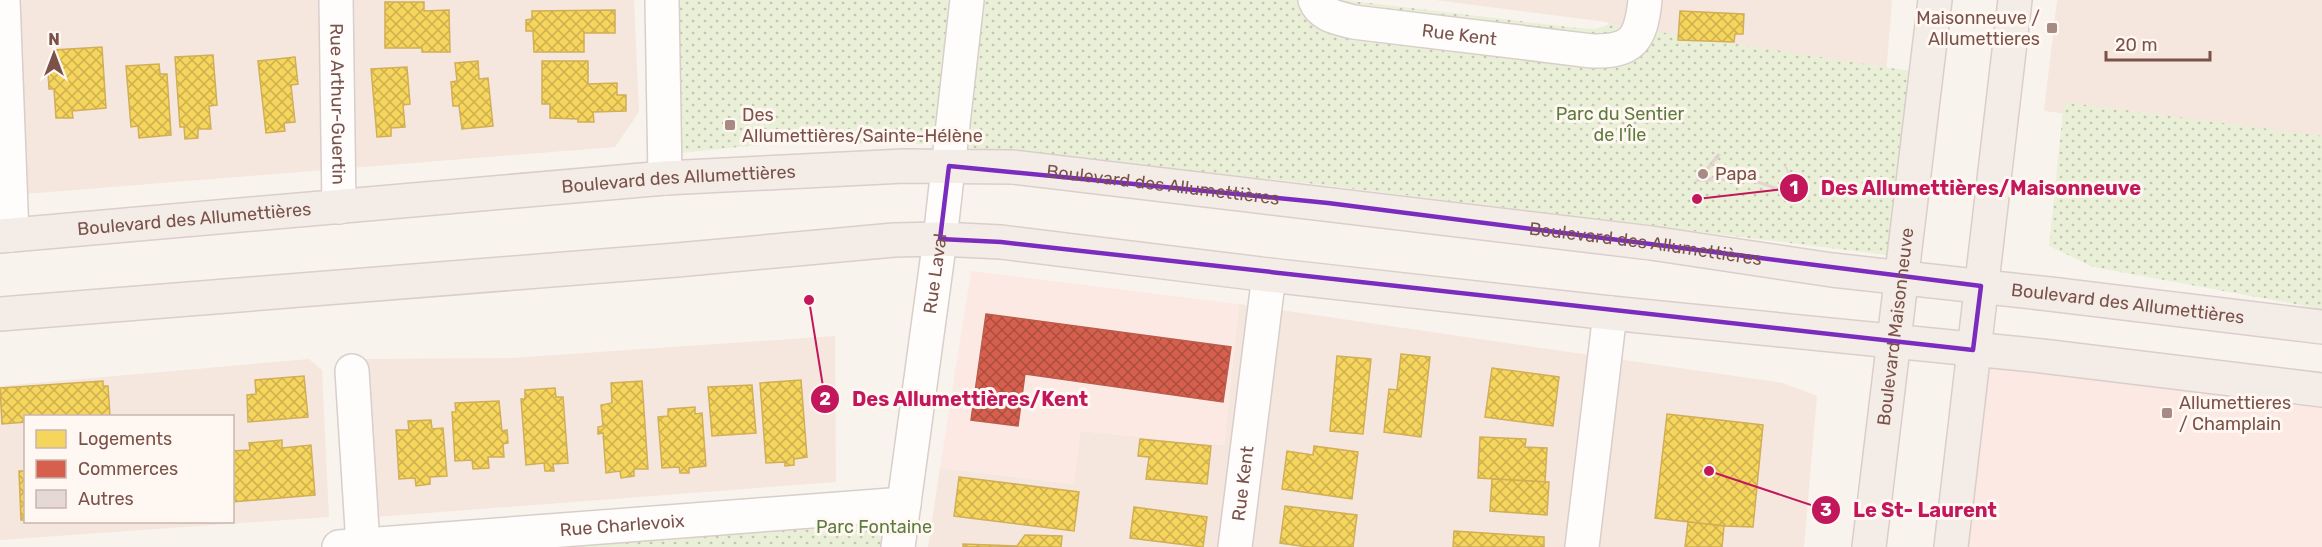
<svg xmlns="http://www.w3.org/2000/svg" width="2322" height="547" viewBox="0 0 2322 547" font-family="Rubik,sans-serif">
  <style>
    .residential { fill: #f5e7de; fill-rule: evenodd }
    .commercial { fill: #fce9e4 }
    .park { fill: url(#park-dots) }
    .homes { fill: url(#homes-cross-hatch); stroke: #d1ae57; stroke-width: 1.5 }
    .shops { fill: url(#shops-cross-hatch); stroke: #bb5c4c; stroke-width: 1.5 }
    .building { fill: url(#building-cross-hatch); stroke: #e3d4cf; stroke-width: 1.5 }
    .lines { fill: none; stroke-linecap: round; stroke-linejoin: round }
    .minor-casing { stroke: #d8ceca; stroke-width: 36 }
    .major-casing { stroke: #daceca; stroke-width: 36 }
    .minor { stroke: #fefdfc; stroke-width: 33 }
    .major { stroke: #f4ece6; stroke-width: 33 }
    .marked { fill: none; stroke: #7b2cbf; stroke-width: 4.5; stroke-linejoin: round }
    .poi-dot { fill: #a78a83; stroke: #fff7f1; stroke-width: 2 }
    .labels { text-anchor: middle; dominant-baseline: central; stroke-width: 6; stroke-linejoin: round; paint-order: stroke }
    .poi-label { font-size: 18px; fill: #7b524a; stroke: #fff7f1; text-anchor: start }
    .street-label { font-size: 18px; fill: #7b524a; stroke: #fff7f1 }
    .park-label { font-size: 18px; fill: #5c7c3d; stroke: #fff7f1 }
    .leader { fill: none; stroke: #c2185b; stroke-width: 2 }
    .callout-dot { fill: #c2185b; stroke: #fff7f1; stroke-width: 2 }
    .mark-label { font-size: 18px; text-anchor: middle; font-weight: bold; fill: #fff }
    .callout-label { font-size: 20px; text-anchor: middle; font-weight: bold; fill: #c2185b; stroke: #fff7f1; stroke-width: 6; stroke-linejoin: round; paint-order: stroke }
  </style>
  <defs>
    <pattern id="park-dots" width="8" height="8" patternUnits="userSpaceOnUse" patternTransform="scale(1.5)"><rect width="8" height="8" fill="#eaf0d7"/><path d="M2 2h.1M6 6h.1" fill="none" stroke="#c3c5b0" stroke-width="1.8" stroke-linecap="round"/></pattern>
    <pattern id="homes-cross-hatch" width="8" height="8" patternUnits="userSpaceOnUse" patternTransform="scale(1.5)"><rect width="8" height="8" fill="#f6d55c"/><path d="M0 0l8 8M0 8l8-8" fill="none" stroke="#ccaf4e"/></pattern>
    <pattern id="shops-cross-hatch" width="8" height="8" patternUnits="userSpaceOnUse" patternTransform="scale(1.5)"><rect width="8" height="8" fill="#d6604d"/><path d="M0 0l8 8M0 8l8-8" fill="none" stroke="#aa4e3f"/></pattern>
    <pattern id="building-cross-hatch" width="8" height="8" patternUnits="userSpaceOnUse" patternTransform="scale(1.5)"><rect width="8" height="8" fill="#e6d9d5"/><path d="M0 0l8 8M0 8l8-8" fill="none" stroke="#bfb3af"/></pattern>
  </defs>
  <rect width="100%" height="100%" fill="#f9f3ee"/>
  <g class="residential">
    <polygon points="0,0 634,0 639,112 615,147 0,196"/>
    <polygon points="1435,0 1892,0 1885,88 1646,50 1607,22"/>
    <polygon points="2057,0 2322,0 2322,147 2044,111"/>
    <polygon points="1239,304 1783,383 1817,396 1804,547 928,547 940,468 1074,484 1080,431 1224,445"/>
    <polygon points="835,336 836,482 375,517 358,359 511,358"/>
    <path d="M309,359l13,11 7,147 -329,23v-154zM26,416h206v106h-206z"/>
  </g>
  <g class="commercial">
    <polygon points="971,271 1239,304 1224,445 1080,431 1074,484 940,468"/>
    <polygon points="1987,356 2322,393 2322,547 1965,547"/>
  </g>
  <g class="park">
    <polygon points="648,0 1344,0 1577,28 1597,29 1609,24 1910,71 1887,255 1307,183 936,144 768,144 650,156"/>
    <polygon points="2064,102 2322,136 2322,309 2093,267 2049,246"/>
    <polygon points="904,504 898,547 339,547"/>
  </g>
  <g class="homes">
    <polygon points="385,2 424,2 424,11 449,10 450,52 422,52 422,48 385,48"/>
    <polygon points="615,10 615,33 584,33 584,52 534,52 533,31 526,31 526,20 532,19 532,11"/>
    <polygon points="1680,11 1744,14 1743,34 1735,34 1734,42 1678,40"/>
    <polygon points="102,47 106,108 72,111 73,118 56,118 54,89 49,89 48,71 55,70 53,50"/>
    <polygon points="213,55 217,105 209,106 211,129 198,129 198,138 185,139 184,127 180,127 175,57"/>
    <polygon points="295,57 298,84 291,85 295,122 284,123 285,131 266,133 258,61"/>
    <polygon points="478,61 479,79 488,78 493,126 462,129 459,106 453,106 451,82 457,81 455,63"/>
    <polygon points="542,61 588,61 588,84 617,83 617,95 626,95 626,111 593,112 594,122 578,122 578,119 550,118 550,104 542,104"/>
    <polygon points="159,64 160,74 167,74 171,135 139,138 138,126 131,127 126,66"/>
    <polygon points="407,67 410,104 403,105 405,127 391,128 391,136 377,137 371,69"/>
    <polygon points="1401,354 1430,357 1421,437 1384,432 1389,389 1397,390"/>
    <polygon points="1337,356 1371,359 1363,434 1330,431"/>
    <polygon points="1492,368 1559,377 1553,426 1485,417"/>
    <polygon points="304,376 308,417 248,422 247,395 256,394 255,380"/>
    <polygon points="801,380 807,457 794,459 794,465 785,466 785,462 766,463 760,383"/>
    <polygon points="103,381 103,386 108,386 110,416 26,416 26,422 2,424 0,388"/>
    <polygon points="642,381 648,469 634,469 634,476 621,478 620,471 606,473 603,433 598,434 598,427 603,426 601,405 612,403 611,383"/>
    <polygon points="752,385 756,433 712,436 708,387"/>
    <polygon points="555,388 556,397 563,397 568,463 553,464 554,471 545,471 544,463 526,465 521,399 525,399 525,390"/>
    <polygon points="499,401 502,431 507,430 508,443 503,444 504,457 488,457 489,468 473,469 472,460 455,461 452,412 456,412 455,403"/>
    <polygon points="695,407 695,414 702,413 706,466 689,468 689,473 680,473 679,467 662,468 658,417 668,416 668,409"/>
    <polygon points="1667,414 1763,425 1753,527 1724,526 1655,518"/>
    <polygon points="431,420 432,429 443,428 447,476 430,477 430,484 416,486 415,478 399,479 396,430 409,430 408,421"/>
    <polygon points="1480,437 1526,439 1525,447 1547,448 1545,482 1478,478"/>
    <polygon points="1140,439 1211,446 1207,484 1146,479 1149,457 1138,456"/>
    <polygon points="282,440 282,448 311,445 315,495 232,502 232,451 250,450 249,443"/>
    <polygon points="1314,446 1358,452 1352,499 1282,489 1287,451 1313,455"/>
    <polygon points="19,471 26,471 26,520 21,520"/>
    <polygon points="959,477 1079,492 1074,531 954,516"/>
    <polygon points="1492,479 1549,482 1547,515 1490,511"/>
    <polygon points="1285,506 1357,515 1353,547 1308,547 1280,543"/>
    <polygon points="1134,507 1207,517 1203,547 1130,538"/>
    <polygon points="1688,522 1724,526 1722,547 1685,547"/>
    <polygon points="1454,531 1544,537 1544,547 1453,547"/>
    <polygon points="1025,535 1062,536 1061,547 963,547 963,544 1017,546"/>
  </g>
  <polygon class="shops" points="986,314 1231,347 1223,402 1025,374 1018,426 971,420"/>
  <polygon class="building" points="1718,154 1720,155 1701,178 1749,178 1797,195 1785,165 1800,197 1749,180 1696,181"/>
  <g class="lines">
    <defs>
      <g id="minor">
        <polyline points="3,0 12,235"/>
        <path id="s1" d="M336,0l3,207"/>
        <polyline points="662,0 665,178"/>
        <path id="s2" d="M1315,0c6,16 24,18 38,22l239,29c41,1 49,-12 53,-51"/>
        <polyline points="352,371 363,545"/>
        <path id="s3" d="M339,547l565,-43"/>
        <path id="s4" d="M898,547l42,-308 27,-239"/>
        <path id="s5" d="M1235,547l34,-272"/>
        <polyline points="1582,547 1610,313"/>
      </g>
      <g id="major">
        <path id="s6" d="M0,236l665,-58 239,-12 108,1 639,76 181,27 218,24 272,33"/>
        <polyline points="0,314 677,260 894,240 940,239 1001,242 1269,275 1610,313 2042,356 2322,390"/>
        <path id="s7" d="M1869,547l66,-547"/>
        <polyline points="1951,547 2015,0"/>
      </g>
    </defs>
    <use href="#minor" class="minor-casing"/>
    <use href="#major" class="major-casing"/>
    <use href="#minor" class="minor"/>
    <use href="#major" class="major"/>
  </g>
  <path class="marked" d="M949,166l379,37 653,83 -8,64 -972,-108 -61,-3z"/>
  <g class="poi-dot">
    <rect x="2046" y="22" width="12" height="12" rx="3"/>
    <rect x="724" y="119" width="12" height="12" rx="3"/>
    <circle cx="1703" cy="174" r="6"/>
    <rect x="2161" y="407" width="12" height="12" rx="3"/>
  </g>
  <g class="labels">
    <g class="poi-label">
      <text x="2040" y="18" text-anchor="end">Maisonneuve /<tspan x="2040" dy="21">Allumettieres</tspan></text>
      <text x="742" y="115">Des<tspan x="742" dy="21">Allumettières/Sainte-Hélène</tspan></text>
      <text x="1715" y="174">Papa</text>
      <text x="2179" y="403">Allumettieres<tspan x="2179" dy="21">/ Champlain</tspan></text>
    </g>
    <g class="street-label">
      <text stroke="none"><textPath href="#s2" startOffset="153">Rue Kent</textPath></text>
      <text stroke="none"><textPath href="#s1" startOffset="104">Rue Arthur-Guertin</textPath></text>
      <text stroke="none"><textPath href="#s6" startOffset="681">Boulevard des Allumettières</textPath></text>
      <text stroke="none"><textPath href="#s6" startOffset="1167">Boulevard des Allumettières</textPath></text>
      <text stroke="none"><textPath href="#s6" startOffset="195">Boulevard des Allumettières</textPath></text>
      <text stroke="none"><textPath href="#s6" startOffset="1653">Boulevard des Allumettières</textPath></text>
      <text stroke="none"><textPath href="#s4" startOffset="276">Rue Laval</textPath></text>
      <text stroke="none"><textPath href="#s6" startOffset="2139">Boulevard des Allumettières</textPath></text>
      <text stroke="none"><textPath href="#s7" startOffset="222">Boulevard Maisonneuve</textPath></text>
      <text stroke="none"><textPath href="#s5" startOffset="64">Rue Kent</textPath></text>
      <text stroke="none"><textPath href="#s3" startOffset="284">Rue Charlevoix</textPath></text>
    </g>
    <g class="park-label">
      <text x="1620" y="114">Parc du Sentier<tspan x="1620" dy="21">de l'Île</tspan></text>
      <text x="874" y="527">Parc Fontaine</text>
    </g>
  </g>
  <path class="leader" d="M1697 199L1794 188M809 300L825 399M1709 471L1826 510"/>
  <g class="callout-dot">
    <circle cx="1697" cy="199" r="6"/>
    <circle cx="809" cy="300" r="6"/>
    <circle cx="1709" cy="471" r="6"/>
    <circle cx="1794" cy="188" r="15"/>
    <circle cx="825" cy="399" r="15"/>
    <circle cx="1826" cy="510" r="15"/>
  </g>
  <g class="mark-label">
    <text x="1794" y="194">1</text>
    <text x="825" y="405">2</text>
    <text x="1826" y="516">3</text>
  </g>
  <g class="callout-label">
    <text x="1981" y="195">Des Allumettières/Maisonneuve</text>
    <text x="970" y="406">Des Allumettières/Kent</text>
    <text x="1925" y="517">Le St- Laurent</text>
  </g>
  <rect x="24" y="415" width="210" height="108" fill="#fff7f1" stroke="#cab5ae" stroke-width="1.5"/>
  <rect x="36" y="430" width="30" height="18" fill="#f6d55c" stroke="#cab5ae" stroke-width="1.5"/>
  <text x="78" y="445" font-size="18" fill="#7b524a">Logements</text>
  <rect x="36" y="460" width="30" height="18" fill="#d6604d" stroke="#cab5ae" stroke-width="1.5"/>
  <text x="78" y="475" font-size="18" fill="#7b524a">Commerces</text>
  <rect x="36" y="490" width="30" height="18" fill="#e6d9d5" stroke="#cab5ae" stroke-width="1.5"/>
  <text x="78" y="505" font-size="18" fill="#7b524a">Autres</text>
  <g transform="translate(54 54)" stroke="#fff7f1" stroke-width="4.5" paint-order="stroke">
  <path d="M0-4.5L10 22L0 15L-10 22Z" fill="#7b524a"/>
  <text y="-9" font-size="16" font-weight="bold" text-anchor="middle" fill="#7b524a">N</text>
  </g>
  <path d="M2106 51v9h104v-9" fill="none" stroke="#7b524a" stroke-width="3"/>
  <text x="2115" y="51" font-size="18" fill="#7b524a" stroke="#fff7f1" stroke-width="4.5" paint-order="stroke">20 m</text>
</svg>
